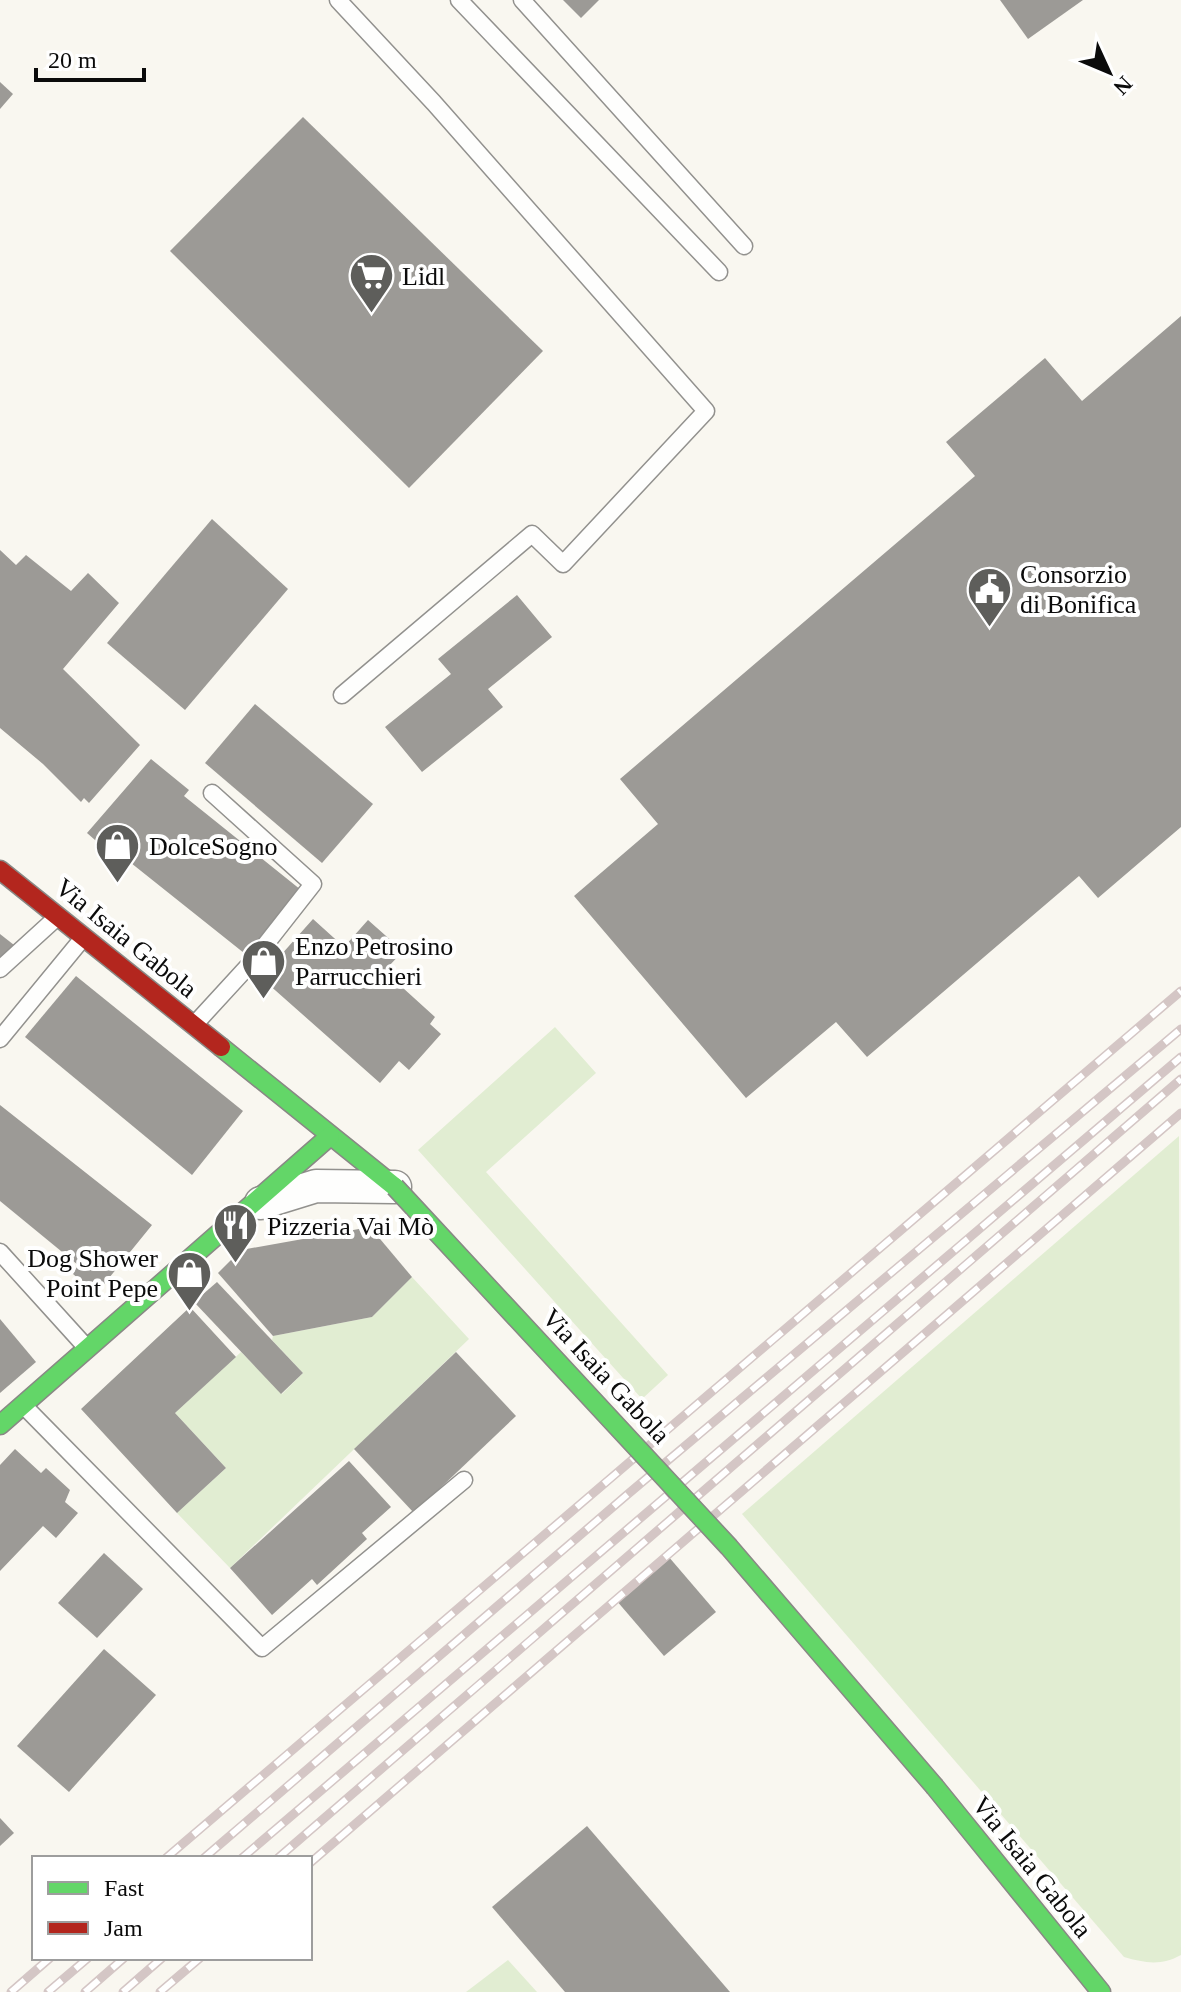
<svg xmlns="http://www.w3.org/2000/svg" width="1181" height="1992" viewBox="0 0 1181 1992" font-family="'Times New Roman',serif">
  <style>
    .green { fill: #e1edd2 }
    .building { fill: #9c9a96 }
    .lines { fill: none; stroke-linecap: round; stroke-linejoin: round }
    .lane-casing { stroke: #92918e; stroke-width: 19 }
    .street-casing { stroke: #92918e; stroke-width: 35 }
    .fast-casing { stroke: #898885; stroke-width: 21 }
    .jam-casing { stroke: #898885; stroke-width: 21 }
    .lane { stroke: #fefefd; stroke-width: 16 }
    .street { stroke: #fefefd; stroke-width: 32 }
    .fast { stroke: #63d668; stroke-width: 18 }
    .jam { stroke: #b3261e; stroke-width: 18 }
    .rail-casing { stroke: #d4c6c5; stroke-width: 9 }
    .rail { stroke: #fff; stroke-width: 6; stroke-dasharray: 18; stroke-linecap: butt }
    .fast-bridge-casing { stroke: #898885; stroke-width: 21; stroke-linecap: butt }
    .fast-bridge { stroke: #63d668; stroke-width: 18 }
    .labels { text-anchor: middle; dominant-baseline: central; stroke-width: 8; stroke-linejoin: round; paint-order: stroke }
    .poi-label { font-size: 26px; fill: #0b0b0b; stroke: #fff; text-anchor: start }
    .street-label { font-size: 26px; fill: #0b0b0b; stroke: #fff }
  </style>
  <rect width="100%" height="100%" fill="#f9f7f0"/>
  <g class="green">
    <polygon points="555,1027 596,1073 486,1172 668,1375 642,1399 418,1150"/>
    <path d="M1179,1136l2,819c-20,11 -36,8 -57,2l-382,-443z"/>
    <polygon points="412,1277 469,1339 230,1568 177,1513 226,1468 175,1413 241,1352 282,1394 303,1373 272,1340 273,1336 372,1317"/>
    <polygon points="508,1960 537,1992 466,1992"/>
  </g>
  <g class="building">
    <polygon points="563,0 599,0 581,18"/>
    <polygon points="1000,0 1083,0 1028,39"/>
    <polygon points="0,82 13,94 0,109"/>
    <polygon points="303,117 543,351 409,488 170,251"/>
    <polygon points="1181,316 1181,827 1098,898 1079,876 867,1057 836,1022 746,1098 574,896 658,824 620,779 975,476 946,442 1045,358 1082,401"/>
    <polygon points="212,519 288,589 185,710 107,643"/>
    <polygon points="0,550 16,565 26,555 71,591 88,573 119,603 63,669 140,745 89,803 84,798 81,802 43,764 0,728"/>
    <polygon points="517,595 552,637 488,689 503,707 422,772 385,727 451,674 438,659"/>
    <polygon points="255,704 373,804 322,863 205,763"/>
    <polygon points="151,759 189,790 184,796 301,890 249,957 131,863 127,868 87,833"/>
    <polygon points="313,919 344,947 368,920 403,951 389,966 396,974 392,978 435,1017 430,1024 441,1034 409,1070 399,1061 380,1083 267,983 273,977 269,974 275,968 272,965"/>
    <polygon points="0,934 14,945 0,960"/>
    <polygon points="76,976 243,1111 192,1175 25,1037"/>
    <polygon points="0,1105 152,1225 96,1294 73,1274 78,1265 0,1201"/>
    <polygon points="370,1227 412,1277 372,1317 273,1336 218,1273 241,1250"/>
    <polygon points="217,1282 303,1373 281,1394 194,1302"/>
    <polygon points="190,1307 236,1357 175,1413 226,1468 177,1513 81,1409"/>
    <polygon points="0,1319 36,1362 0,1393"/>
    <polygon points="456,1352 516,1416 414,1513 354,1449"/>
    <polygon points="15,1449 41,1473 46,1468 70,1490 65,1502 78,1513 56,1538 43,1526 0,1571 0,1465"/>
    <polygon points="349,1461 391,1507 362,1533 367,1539 317,1585 312,1579 272,1615 230,1568"/>
    <polygon points="104,1553 143,1589 97,1638 58,1603"/>
    <polygon points="668,1556 716,1612 664,1656 616,1600"/>
    <polygon points="104,1649 156,1695 69,1792 17,1746"/>
    <polygon points="0,1818 14,1833 0,1846"/>
    <polygon points="587,1826 730,1992 565,1992 492,1907"/>
  </g>
  <g class="lines">
    <defs>
      <g id="lane">
        <polyline points="338,0 434,103 706,411 563,564 532,534 342,695"/>
        <polyline points="459,0 719,272"/>
        <polyline points="522,0 744,246"/>
        <polyline points="0,969 55,919"/>
        <polyline points="195,1024 251,963 313,884 212,793"/>
        <polyline points="0,1039 83,938"/>
        <polyline points="0,1252 86,1347"/>
        <polyline points="24,1406 262,1648 464,1480"/>
      </g>
      <polyline id="street" points="261,1203 316,1186 395,1187"/>
      <g id="fast">
        <polyline points="221,1047 395,1187"/>
        <polyline points="0,1425 330,1136"/>
        <polyline points="935,1787 1101,1992"/>
      </g>
      <polyline id="jam" points="0,870 221,1047"/>
    </defs>
    <use href="#lane" class="lane-casing"/>
    <use href="#street" class="street-casing"/>
    <use href="#fast" class="fast-casing"/>
    <use href="#jam" class="jam-casing"/>
    <use href="#lane" class="lane"/>
    <use href="#street" class="street"/>
    <use href="#fast" class="fast"/>
    <use href="#jam" class="jam"/>
    <defs>
      <g id="rail">
        <polyline points="166,1858 1181,991"/>
        <polyline points="204,1858 628,1494 1181,1029"/>
        <polyline points="242,1858 1181,1057"/>
        <polyline points="278,1858 1181,1079"/>
        <polyline points="310,1863 1181,1113"/>
        <polyline points="11,1992 50,1958"/>
        <polyline points="48,1992 88,1958"/>
        <polyline points="85,1992 124,1958"/>
        <polyline points="123,1992 162,1958"/>
        <polyline points="160,1992 200,1958"/>
      </g>
    </defs>
    <use href="#rail" class="rail-casing"/>
    <use href="#rail" class="rail"/>
    <defs>
      <polyline id="fast-bridge" points="395,1187 729,1547 935,1787"/>
    </defs>
    <use href="#fast-bridge" class="fast-bridge-casing"/>
    <use href="#fast-bridge" class="fast-bridge"/>
  </g>
  <defs>
    <symbol id="supermarket-pin" viewBox="-11 -11 22 30"><path d="M0 17L-7.5 6A9.5 9.5 0 1 1 7.5 6Z" fill="#5e5e5b" stroke="#fff"/><path d="M-6-5.5h2.5l.6 2H6L4.5 2H-2.5L-4.4-4H-6ZM-1.5 3.2a1.3 1.3 0 1 0 .1 0ZM3 3.2a1.3 1.3 0 1 0 .1 0Z" fill="#fff"/></symbol>
    <symbol id="civic-pin" viewBox="-11 -11 22 30"><path d="M0 17L-7.5 6A9.5 9.5 0 1 1 7.5 6Z" fill="#5e5e5b" stroke="#fff"/><path d="M-.6-6.5H3V-4.5H.6V-3L4-1V1h2V6H-6V1h2V-1L-.6-3ZM-1.2 2.5V6h2.4V2.5Z" fill="#fff"/></symbol>
    <symbol id="shop-pin" viewBox="-11 -11 22 30"><path d="M0 17L-7.5 6A9.5 9.5 0 1 1 7.5 6Z" fill="#5e5e5b" stroke="#fff"/><path d="M-5-2.5h2.3a2.7 3.5 0 0 1 5.4 0H5L5.5 6h-11ZM-1.5-2.5h3a1.5 2.3 0 0 0-3 0Z" fill="#fff"/></symbol>
    <symbol id="restaurant-pin" viewBox="-11 -11 22 30"><path d="M0 17L-7.5 6A9.5 9.5 0 1 1 7.5 6Z" fill="#5e5e5b" stroke="#fff"/><path d="M-5-6h1v4h1v-4h1v4h1v-4h1v5L-1.5 .5V6h-2V.5L-5-1ZM5-6V6H3V1.5H1.5Q1.5-4 5-6Z" fill="#fff"/></symbol>
  </defs>
  <g fill-rule="evenodd">
    <use href="#supermarket-pin" x="346" y="250" width="51" height="69"/>
    <use href="#civic-pin" x="964" y="564" width="51" height="69"/>
    <use href="#shop-pin" x="92" y="820" width="51" height="69"/>
    <use href="#shop-pin" x="238" y="936" width="51" height="69"/>
    <use href="#restaurant-pin" x="210" y="1200" width="51" height="69"/>
    <use href="#shop-pin" x="164" y="1248" width="51" height="69"/>
  </g>
  <g class="labels">
    <g class="poi-label">
      <text x="402" y="276">Lidl</text>
      <text x="1020" y="574">Consorzio<tspan x="1020" dy="30">di Bonifica</tspan></text>
      <text x="149" y="846">DolceSogno</text>
      <text x="295" y="946">Enzo Petrosino<tspan x="295" dy="30">Parrucchieri</tspan></text>
      <text x="267" y="1226">Pizzeria Vai Mò</text>
      <text x="158" y="1258" text-anchor="end">Dog Shower<tspan x="158" dy="30">Point Pepe</tspan></text>
    </g>
    <g class="street-label">
      <text transform="translate(126 938) rotate(39)">Via Isaia Gabola</text>
      <text transform="translate(606 1376) rotate(47)">Via Isaia Gabola</text>
      <text transform="translate(1032 1867) rotate(51)">Via Isaia Gabola</text>
    </g>
  </g>
  <rect x="32" y="1856" width="280" height="104" fill="#ffffff" stroke="#9d9d9d" stroke-width="2"/>
  <rect x="48" y="1882" width="40" height="12" fill="#63d668" stroke="#9d9d9d" stroke-width="2"/>
  <text x="104" y="1896" font-size="24" fill="#0b0b0b">Fast</text>
  <rect x="48" y="1922" width="40" height="12" fill="#b3261e" stroke="#9d9d9d" stroke-width="2"/>
  <text x="104" y="1936" font-size="24" fill="#0b0b0b">Jam</text>
  <g transform="translate(1109 72) rotate(134)" stroke="#ffffff" stroke-width="6" paint-order="stroke">
  <path d="M0-6L14 30L0 20L-14 30Z" fill="#0b0b0b"/>
  <text y="-12" font-size="22" font-weight="bold" text-anchor="middle" fill="#0b0b0b">N</text>
  </g>
  <path d="M36 68v12h108v-12" fill="none" stroke="#0b0b0b" stroke-width="4"/>
  <text x="48" y="68" font-size="24" fill="#0b0b0b" stroke="#ffffff" stroke-width="6" paint-order="stroke">20 m</text>
</svg>
